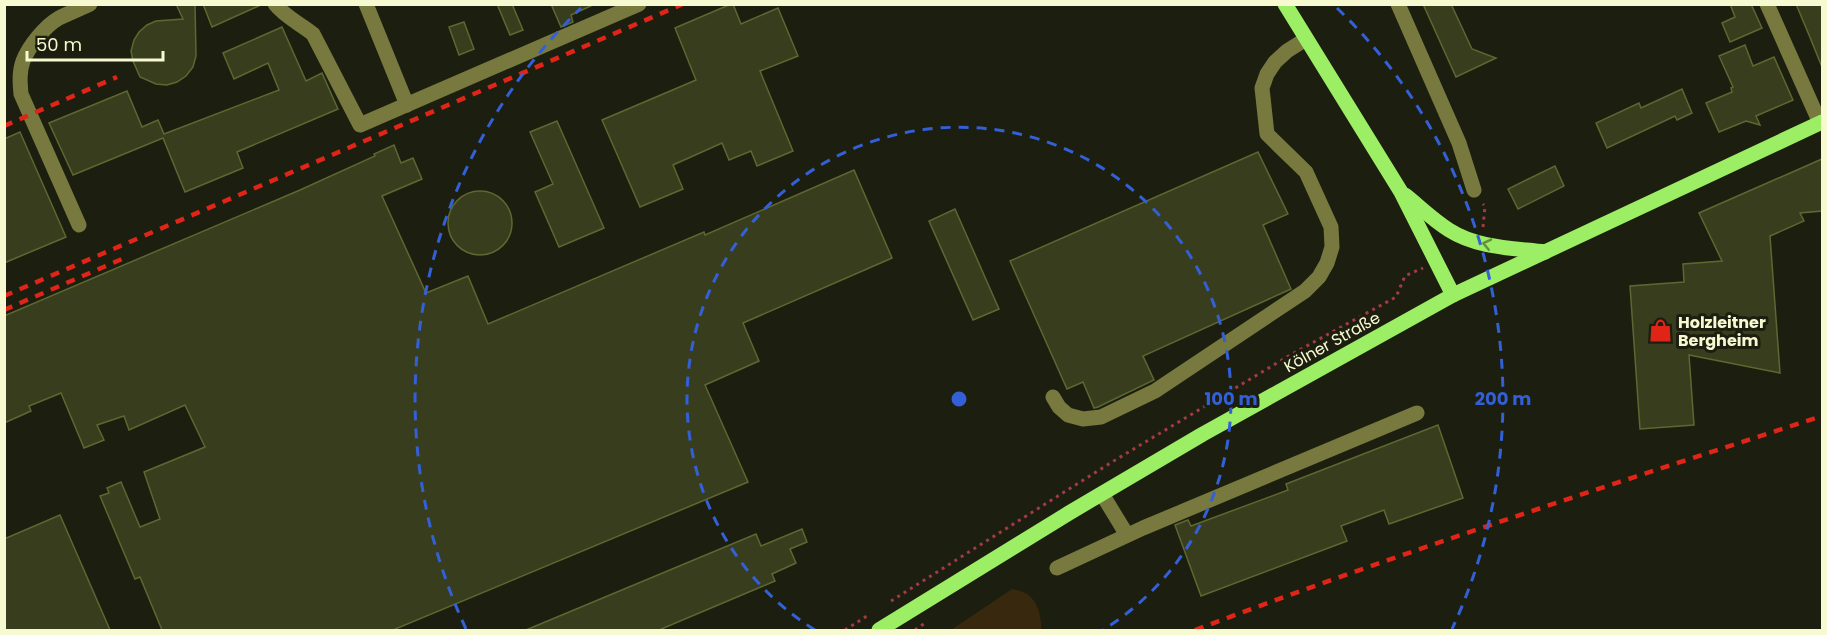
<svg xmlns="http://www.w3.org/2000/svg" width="1827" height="635" viewBox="0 0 1827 635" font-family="Poppins,sans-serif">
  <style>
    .water { fill: #38280e }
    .building { fill: #383e1d; stroke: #5e6731; stroke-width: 1.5 }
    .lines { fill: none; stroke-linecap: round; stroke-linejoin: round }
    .path { stroke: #a53a44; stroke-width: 3; stroke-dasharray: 3 4.5; stroke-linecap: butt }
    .minor { stroke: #78793f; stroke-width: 15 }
    .major { stroke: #9cee64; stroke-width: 15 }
    .rail { stroke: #e02518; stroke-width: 4.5; stroke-dasharray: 9 8; stroke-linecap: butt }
    .oneway { stroke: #62913e }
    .ring { fill: none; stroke: #335fd7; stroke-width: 3; stroke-dasharray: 10 8 }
    .labels { text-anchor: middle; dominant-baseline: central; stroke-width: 6; stroke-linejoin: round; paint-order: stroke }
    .poi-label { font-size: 16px; font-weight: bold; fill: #f7fad1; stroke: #1c1f0f; text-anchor: start }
    .street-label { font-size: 16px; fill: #f7fad1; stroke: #1c1f0f }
    .centre { fill: #335fd7; stroke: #1c1f0f; stroke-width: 3 }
    .ring-label { font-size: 18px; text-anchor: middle; font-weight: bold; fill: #335fd7; stroke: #1c1f0f; stroke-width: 6; stroke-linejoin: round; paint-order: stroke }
  </style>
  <rect width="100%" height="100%" fill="#1c1f0f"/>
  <path class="water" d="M1012,589c4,1 11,2 15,5 11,7 15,25 14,36h-90z"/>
  <g class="building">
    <polygon points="176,4 195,4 196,56 193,67 186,76 177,82 167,85 156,84 140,77 133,61 131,51 134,40 139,32 147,25 156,21 183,19"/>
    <polygon points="203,4 263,4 212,27"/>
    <polygon points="497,4 512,4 523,30 510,35"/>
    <polygon points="551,4 595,4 571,15 573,22 561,27"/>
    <polygon points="731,4 733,4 741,24 778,8 798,56 760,71 793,151 757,166 751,151 729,160 722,143 673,165 683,189 640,207 602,120 696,80 675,28"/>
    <polygon points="1423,4 1451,4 1472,49 1496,58 1456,77"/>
    <polygon points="1730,4 1751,4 1762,28 1730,42 1722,23 1735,17"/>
    <polygon points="1796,4 1822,4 1822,67 1809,35"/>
    <polygon points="464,22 474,49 459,55 449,27"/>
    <polygon points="282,27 306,81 322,73 338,109 237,152 243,168 185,192 163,138 73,175 49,123 127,91 142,127 158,120 164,134 279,90 268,63 234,79 223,53"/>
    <polygon points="1745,45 1753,66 1774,57 1793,100 1756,116 1760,125 1746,121 1719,132 1706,103 1732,92 1731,88 1733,87 1719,56"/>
    <polygon points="1682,89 1692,113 1677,120 1675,116 1607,148 1596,123 1639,103 1641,108"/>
    <polygon points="557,121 604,228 559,247 535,192 553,184 530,132"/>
    <polygon points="20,132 66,237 4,263 4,139"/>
    <polygon points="394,145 401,163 413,158 422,179 382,196 426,293 468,276 488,324 704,232 705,235 854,170 892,258 743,323 759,361 705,385 748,482 393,630 162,630 140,577 135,579 100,496 109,493 107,488 121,482 140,527 160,519 144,472 205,447 185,405 129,430 124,416 97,425 104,440 84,448 61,393 29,406 31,411 4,423 4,316 300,190 375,156 374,154"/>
    <polygon points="1258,152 1288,214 1263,225 1291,289 1143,356 1154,380 1098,407 1094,408 1083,382 1067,389 1010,261"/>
    <polygon points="1822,159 1822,211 1800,213 1804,221 1770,236 1780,373 1689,355 1694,425 1640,429 1630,286 1684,282 1683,264 1722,261 1699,213"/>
    <polygon points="1555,166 1564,186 1518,209 1508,189"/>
    <circle cx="480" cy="223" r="32"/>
    <polygon points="955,209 999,309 973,320 929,221"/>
    <polygon points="1438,425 1463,498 1389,524 1384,510 1341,526 1347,541 1201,596 1175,525 1188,520 1191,526 1288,490 1286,484"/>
    <polygon points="60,515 110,630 4,630 4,539"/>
    <polygon points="802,529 807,542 790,549 796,563 772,574 775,581 659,630 526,630 756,534 761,546"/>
  </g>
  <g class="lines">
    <g class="path">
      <polyline points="1483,227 1485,206 1483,204"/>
      <polyline points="891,601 1112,462 1292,354 1396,297 1405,276 1423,268"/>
      <polyline points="845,630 870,614"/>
      <polyline points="915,630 925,623"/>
    </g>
    <g class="minor">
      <path d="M275,4c10,13 26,20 38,30l47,91 279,-121"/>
      <polyline points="366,4 407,105"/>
      <polyline points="1398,4 1459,143 1474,190"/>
      <polyline points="1767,4 1820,123"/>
      <path d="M79,225l-58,-131c-1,-11 -2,-22 2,-33 6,-15 22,-35 36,-43 10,-5 21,-9 31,-14"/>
      <polyline points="1053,397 1059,407 1068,415 1083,419 1101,417 1155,391 1305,291 1319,277 1327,263 1332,247 1331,227 1306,172 1267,134 1262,88 1267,74 1275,62 1287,51 1306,39"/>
      <polyline points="1102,494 1127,535"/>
      <polyline points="1057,568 1143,528 1417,413"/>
    </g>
    <g class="major">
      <polyline points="1285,4 1401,192 1453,295"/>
      <path d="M1405,195c14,11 28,25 44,35 28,18 64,18 96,22"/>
      <polyline points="879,630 1069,513 1203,434 1453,295 1822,122"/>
    </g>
    <g class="rail">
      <polyline points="4,126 117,77"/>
      <polyline points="4,296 683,4"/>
      <polyline points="4,310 122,259"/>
      <path d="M1195,630c207,-78 417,-146 627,-214"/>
    </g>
  </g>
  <defs><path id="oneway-chevron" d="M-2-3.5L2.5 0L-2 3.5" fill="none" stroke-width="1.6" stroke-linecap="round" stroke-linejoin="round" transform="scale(1.5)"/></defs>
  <use class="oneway" href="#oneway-chevron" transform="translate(1487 244) rotate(-167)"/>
  <g class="ring">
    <path d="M815 630A272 272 0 1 1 1103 630"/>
    <path d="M466 629A544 544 0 0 1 581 8M1337 8A544 544 0 0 1 1452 629"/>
  </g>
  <defs>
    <symbol id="shop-bare" viewBox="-9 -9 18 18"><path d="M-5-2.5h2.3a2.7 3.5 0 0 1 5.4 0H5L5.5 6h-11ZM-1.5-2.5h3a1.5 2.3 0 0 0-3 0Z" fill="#e02518" stroke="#1c1f0f" stroke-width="2.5" paint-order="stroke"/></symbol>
  </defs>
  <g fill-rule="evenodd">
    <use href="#shop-bare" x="1644" y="314" width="33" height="33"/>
  </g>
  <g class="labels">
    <g class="poi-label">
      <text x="1678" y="322">Holzleitner<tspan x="1678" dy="18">Bergheim</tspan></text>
    </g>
    <g class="street-label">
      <text transform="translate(1332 342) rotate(-29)">Kölner Straße</text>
    </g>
  </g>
  <circle cx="959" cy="399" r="9" class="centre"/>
  <g class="ring-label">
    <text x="1231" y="405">100 m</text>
    <text x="1503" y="405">200 m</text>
  </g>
  <rect width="1827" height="635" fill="none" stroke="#f7fad1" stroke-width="12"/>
  <path d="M27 51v9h136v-9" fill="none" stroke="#f7fad1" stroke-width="3"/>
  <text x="36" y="51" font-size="18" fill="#f7fad1" stroke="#1c1f0f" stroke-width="4.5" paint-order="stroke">50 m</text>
</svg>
